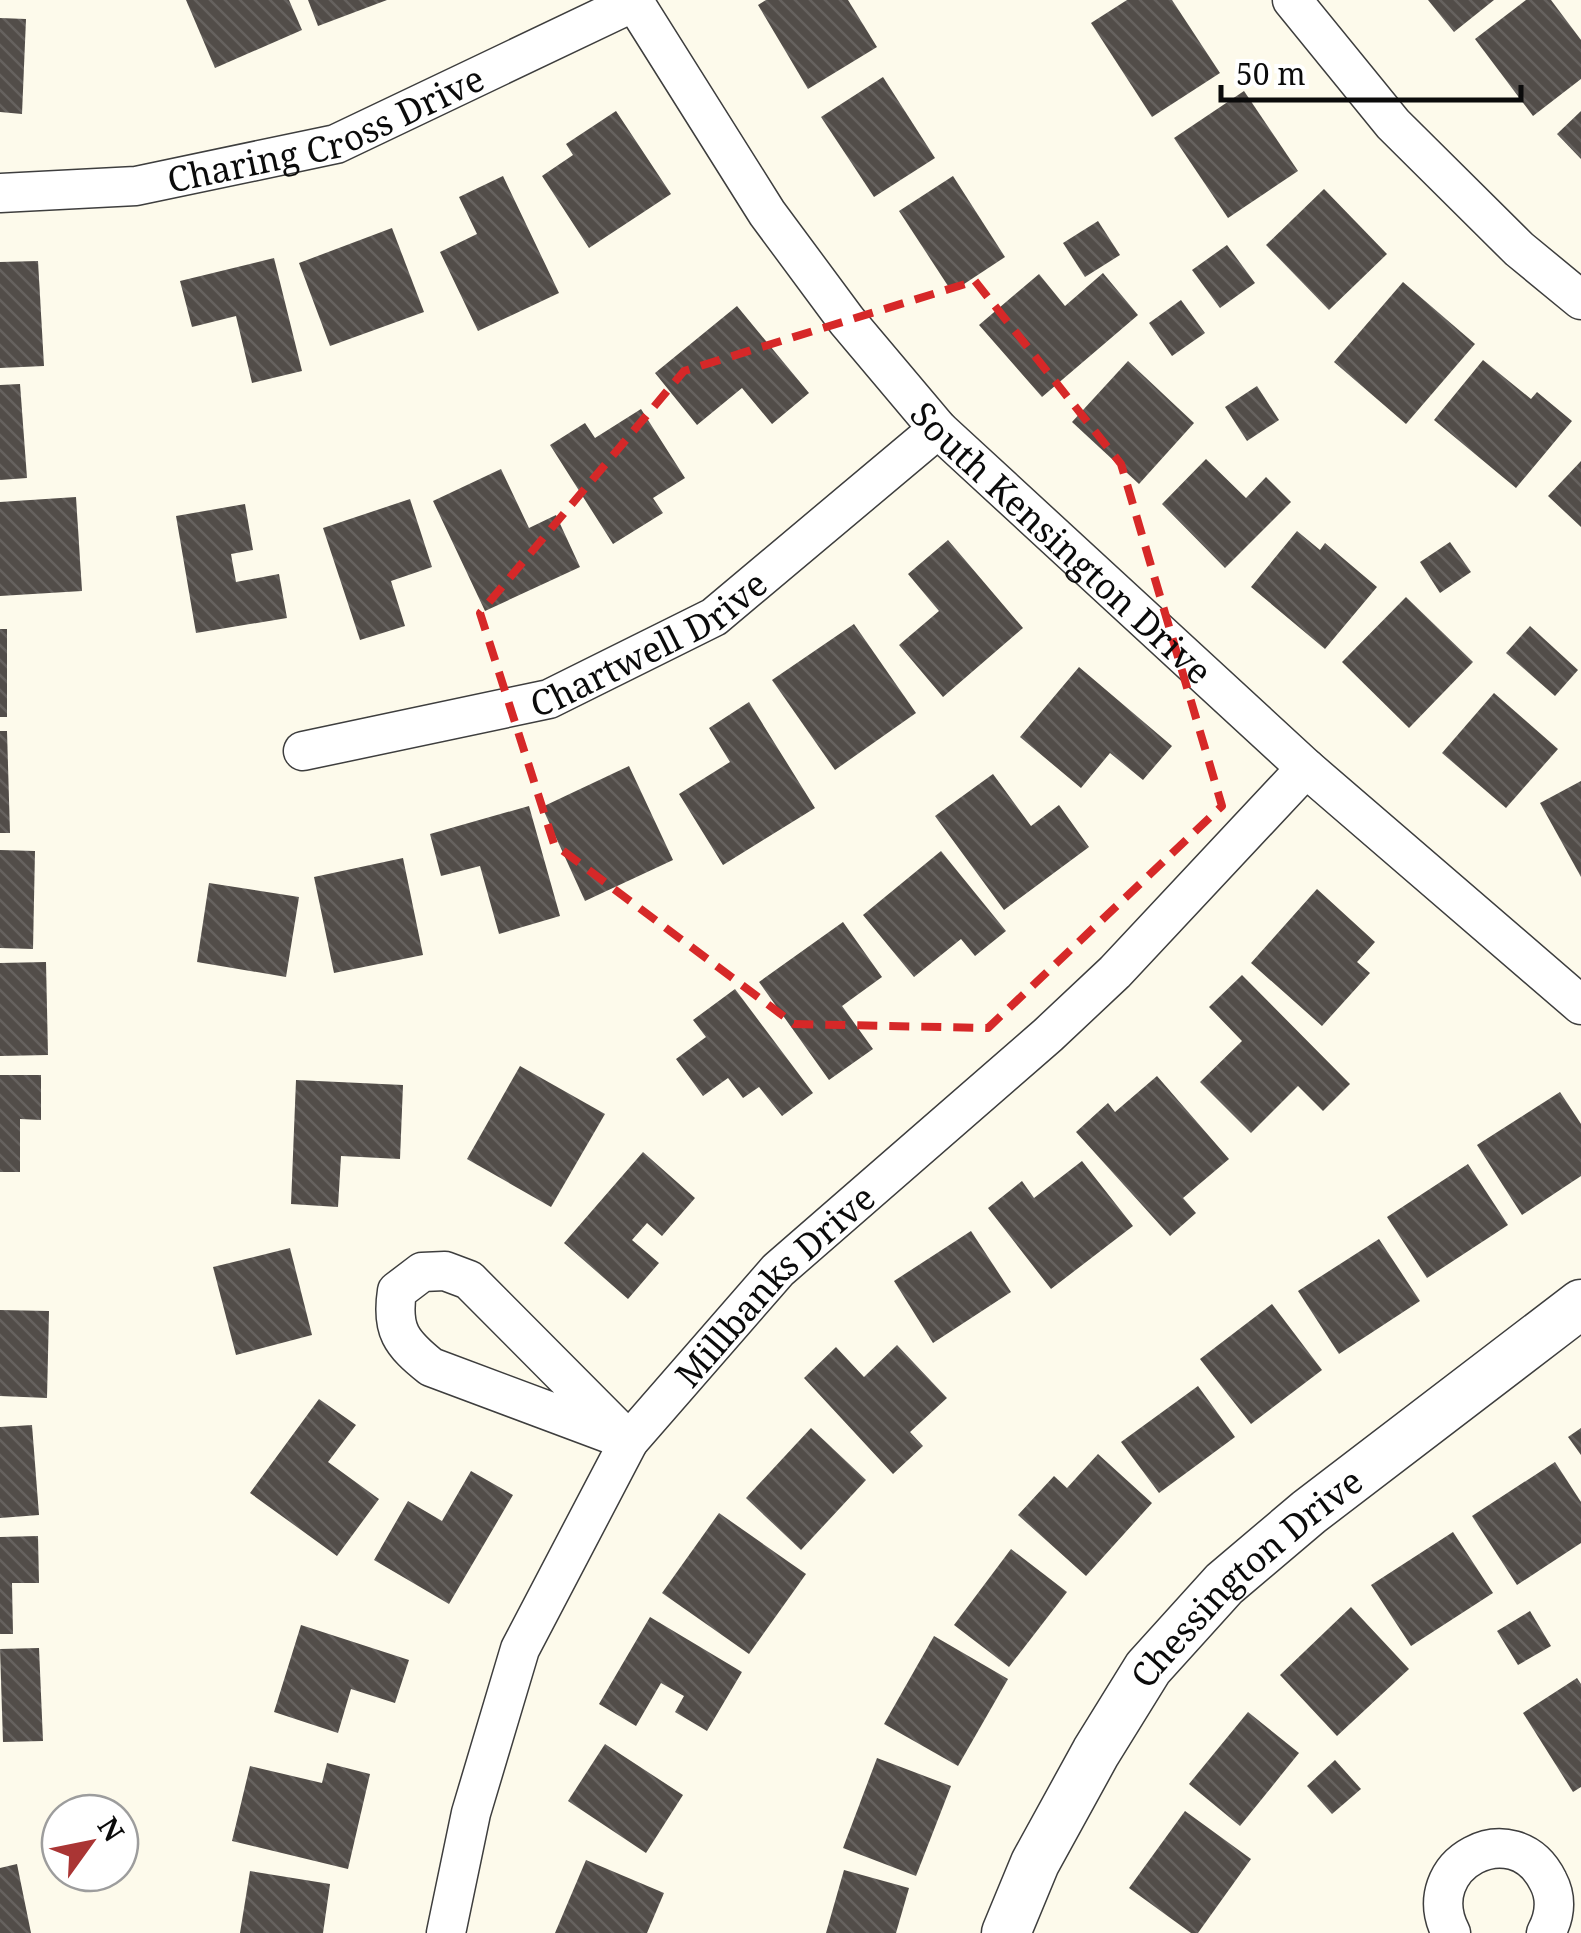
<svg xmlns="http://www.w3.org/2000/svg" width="1581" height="1933" viewBox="0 0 1581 1933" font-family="'Noto Serif',serif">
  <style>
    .building { fill: url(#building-back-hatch) }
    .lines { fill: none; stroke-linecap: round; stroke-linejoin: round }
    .minor-casing { stroke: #3e3e3e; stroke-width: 41 }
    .tertiary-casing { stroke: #3e3e3e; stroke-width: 51 }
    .minor { stroke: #fff; stroke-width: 38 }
    .tertiary { stroke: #fff; stroke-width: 48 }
    .marked { fill: none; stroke: #d62828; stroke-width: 8; stroke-dasharray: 20 12; stroke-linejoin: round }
    .labels { text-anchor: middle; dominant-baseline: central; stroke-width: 10; stroke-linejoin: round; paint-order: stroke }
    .street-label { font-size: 35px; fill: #0b0b0b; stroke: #fff }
  </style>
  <defs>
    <pattern id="building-back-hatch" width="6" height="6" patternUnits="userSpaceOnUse" patternTransform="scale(2.5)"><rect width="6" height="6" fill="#524d49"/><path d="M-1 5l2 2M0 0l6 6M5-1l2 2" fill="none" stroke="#66625f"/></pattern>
  </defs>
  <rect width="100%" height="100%" fill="#fdfaeb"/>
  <g class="building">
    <polygon points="186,0 289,0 302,30 215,68"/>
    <polygon points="308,0 387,0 318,26"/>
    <polygon points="766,0 848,0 877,47 808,89 758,5"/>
    <polygon points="1127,0 1172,0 1220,73 1152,117 1091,23"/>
    <polygon points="1428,0 1494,0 1454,32"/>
    <polygon points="1526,0 1551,0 1581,40 1581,79 1533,116 1475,39"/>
    <polygon points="0,18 26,19 22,114 0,112"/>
    <polygon points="883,77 935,158 874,197 821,117"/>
    <polygon points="1244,91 1298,171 1228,218 1174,138"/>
    <polygon points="616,111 671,194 589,248 542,176 573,155 566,144"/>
    <polygon points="1581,111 1581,159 1557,134"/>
    <polygon points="503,176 559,293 478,331 440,252 477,234 459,197"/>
    <polygon points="953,176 1005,257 952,292 899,211"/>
    <polygon points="1324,189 1387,254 1329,310 1266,245"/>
    <polygon points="1098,221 1120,255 1085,277 1063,243"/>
    <polygon points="392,228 424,312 330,346 299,263"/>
    <polygon points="1227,245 1255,283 1220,308 1192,270"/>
    <polygon points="274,258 302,371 252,383 236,316 192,327 180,281"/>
    <polygon points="38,261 44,366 0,368 0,262"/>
    <polygon points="1103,273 1138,315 1042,397 979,325 1039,274 1065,306"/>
    <polygon points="1403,282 1475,344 1406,424 1334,362"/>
    <polygon points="1181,300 1205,333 1172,356 1149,323"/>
    <polygon points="737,306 809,393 772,424 742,388 697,425 655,373"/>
    <polygon points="1483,360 1531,399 1537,392 1572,421 1516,488 1434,420"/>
    <polygon points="1128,361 1194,423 1139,484 1072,422"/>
    <polygon points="20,384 27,478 0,480 0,385"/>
    <polygon points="1257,386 1279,420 1247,441 1225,407"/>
    <polygon points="641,409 685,478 653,498 663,513 613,544 550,445 585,423 595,438"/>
    <polygon points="1206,459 1246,498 1266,477 1291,502 1225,568 1162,504"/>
    <polygon points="1581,461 1581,527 1548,496"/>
    <polygon points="501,469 529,528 556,515 580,567 485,611 433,501"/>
    <polygon points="76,497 82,591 0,596 0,502"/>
    <polygon points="410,499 432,567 391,581 405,626 360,640 323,528"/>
    <polygon points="245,504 253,550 231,554 236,582 279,574 287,618 196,633 176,516"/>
    <polygon points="1297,531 1320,550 1325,543 1377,587 1325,649 1251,587"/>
    <polygon points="948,540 1023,628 943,697 899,645 939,611 908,574"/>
    <polygon points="1450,542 1471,572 1440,593 1420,562"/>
    <polygon points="1406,597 1473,662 1409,728 1342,662"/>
    <polygon points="854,624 916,713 835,770 772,680"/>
    <polygon points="1530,626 1578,670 1555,696 1506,653"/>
    <rect x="0" y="629" width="7" height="88"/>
    <polygon points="1079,667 1172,746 1143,780 1110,753 1081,788 1020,737"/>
    <polygon points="1494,693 1558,749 1506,808 1442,753"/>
    <polygon points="749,702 815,808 723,865 679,794 730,762 709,728"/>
    <polygon points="0,731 7,731 10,833 0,833"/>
    <polygon points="629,766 673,860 585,901 542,807"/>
    <polygon points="993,774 1031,826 1059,805 1089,847 1004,910 935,816"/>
    <polygon points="1581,781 1581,877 1540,803"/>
    <polygon points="529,806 560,916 499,934 480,866 441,876 430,834"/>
    <polygon points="0,850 35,851 33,949 0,948"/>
    <polygon points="941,851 1006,931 975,956 961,939 914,977 863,915"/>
    <polygon points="403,858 423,955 334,973 314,877"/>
    <polygon points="209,883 299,897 286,977 197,962"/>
    <polygon points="1317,889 1375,942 1357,962 1370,973 1322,1026 1251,963"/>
    <polygon points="843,922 882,977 842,1006 873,1049 829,1080 759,982"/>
    <polygon points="46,962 48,1055 0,1056 0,963"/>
    <polygon points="1242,975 1350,1084 1323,1111 1298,1086 1251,1133 1200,1082 1242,1041 1209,1007"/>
    <polygon points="735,989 813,1093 782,1116 759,1087 743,1098 728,1078 703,1096 676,1059 706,1037 693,1020"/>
    <polygon points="520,1066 605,1114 551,1207 467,1159"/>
    <polygon points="0,1075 41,1075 41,1120 20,1119 20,1172 0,1172"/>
    <polygon points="1157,1076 1229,1159 1183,1198 1196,1213 1170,1236 1076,1132 1108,1103 1115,1112"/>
    <polygon points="296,1080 403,1085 400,1159 341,1156 338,1207 291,1204"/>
    <polygon points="1560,1092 1581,1124 1581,1176 1522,1215 1477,1145"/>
    <polygon points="643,1152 695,1198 662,1236 647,1223 632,1240 659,1263 628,1299 564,1243"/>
    <polygon points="1082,1161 1133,1226 1051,1289 988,1208 1022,1181 1034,1198"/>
    <polygon points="1468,1164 1508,1225 1427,1278 1387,1217"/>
    <polygon points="971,1231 1011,1292 933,1343 894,1281"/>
    <polygon points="1379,1239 1420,1301 1339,1354 1298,1291"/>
    <polygon points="290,1248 312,1335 236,1355 213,1267"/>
    <polygon points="1272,1304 1322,1370 1251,1424 1200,1359"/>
    <polygon points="0,1310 49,1311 47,1398 0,1396"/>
    <polygon points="897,1345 947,1398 910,1432 923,1446 893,1474 804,1378 836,1347 864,1377"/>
    <polygon points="1198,1386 1235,1437 1159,1493 1121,1442"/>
    <polygon points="319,1399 356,1425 328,1462 379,1499 337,1556 250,1493"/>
    <polygon points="32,1425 39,1515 0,1518 0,1427"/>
    <polygon points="811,1428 866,1480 801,1550 746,1498"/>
    <polygon points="1581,1428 1581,1455 1568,1437"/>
    <polygon points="1098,1454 1152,1503 1086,1576 1018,1515 1054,1476 1067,1488"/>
    <polygon points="1555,1462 1581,1502 1581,1543 1517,1585 1472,1516"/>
    <polygon points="471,1471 513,1495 449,1604 374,1560 408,1501 442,1521"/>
    <polygon points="719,1513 806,1574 749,1654 662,1593"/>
    <polygon points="1453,1532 1493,1593 1411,1646 1371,1585"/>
    <polygon points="38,1536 39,1583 12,1583 13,1634 0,1634 0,1537"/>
    <polygon points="1011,1549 1067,1592 1009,1667 954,1625"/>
    <polygon points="1351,1607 1409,1669 1337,1736 1280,1675"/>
    <polygon points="1530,1611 1551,1646 1518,1665 1497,1631"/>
    <polygon points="650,1617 742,1672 707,1731 675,1712 684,1696 661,1683 636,1726 599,1704"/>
    <polygon points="301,1625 409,1660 395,1703 351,1689 338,1733 274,1712"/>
    <polygon points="934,1636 1008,1679 958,1766 884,1724"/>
    <polygon points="39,1648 43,1741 3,1742 0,1649"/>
    <polygon points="1577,1678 1581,1684 1581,1787 1573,1792 1523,1713"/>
    <polygon points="1248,1712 1299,1753 1240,1826 1189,1784"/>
    <polygon points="605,1744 683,1795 646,1853 568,1801"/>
    <polygon points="877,1758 951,1786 916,1876 843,1848"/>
    <polygon points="1335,1760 1361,1789 1332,1814 1307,1786"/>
    <polygon points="327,1763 370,1774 348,1869 232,1841 250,1766 322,1783"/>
    <polygon points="1185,1811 1251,1859 1198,1933 1191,1933 1129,1888"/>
    <polygon points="586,1860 664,1893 647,1933 555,1933"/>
    <polygon points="17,1864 31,1933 0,1933 0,1868"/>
    <polygon points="844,1870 909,1888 896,1933 826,1933"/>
    <polygon points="250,1871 330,1884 323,1933 240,1933"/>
  </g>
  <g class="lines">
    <defs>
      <g id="minor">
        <path id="s1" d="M633,0l134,213 80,108 91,108 368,339 275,237"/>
        <polyline points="1292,0 1393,124 1519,249 1581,300"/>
        <path id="s2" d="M0,193l136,-7 200,-42 298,-142"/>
        <path id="s3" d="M303,751l246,-52 165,-82 224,-188"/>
        <path d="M445,1271l24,9 160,161 -198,-74c-30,-24 -40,-37 -34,-76l25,-19z"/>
        <path id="s4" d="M446,1933l25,-120 49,-164 109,-208 149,-171 270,-235 67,-63 191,-204"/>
        <path d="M1451,1933c-36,-69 63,-121 97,-52 9,17 7,35 -2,52"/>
      </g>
      <g id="tertiary">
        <path id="s5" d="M1006,1933l29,-70 61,-111 52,-84 76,-84 85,-72 272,-208"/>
      </g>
    </defs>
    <use href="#minor" class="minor-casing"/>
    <use href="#tertiary" class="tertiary-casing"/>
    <use href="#minor" class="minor"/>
    <use href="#tertiary" class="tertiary"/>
  </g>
  <path class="marked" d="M975,281l146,183 101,342 -234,222 -194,-4 -240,-180 -74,-231 204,-242z"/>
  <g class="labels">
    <g class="street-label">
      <text stroke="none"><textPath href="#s2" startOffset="335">Charing Cross Drive</textPath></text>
      <text stroke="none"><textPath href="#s1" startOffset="695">South Kensington Drive</textPath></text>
      <text stroke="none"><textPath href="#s3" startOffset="365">Chartwell Drive</textPath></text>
      <text stroke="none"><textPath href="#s4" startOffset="742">Millbanks Drive</textPath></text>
      <text stroke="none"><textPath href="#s5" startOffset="435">Chessington Drive</textPath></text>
    </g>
  </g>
  <g transform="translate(90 1843) rotate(57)"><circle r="48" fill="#ffffff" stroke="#9d9d9d" stroke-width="2.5"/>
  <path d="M0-8L18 38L0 25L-18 38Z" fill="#aa3534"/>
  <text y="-15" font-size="28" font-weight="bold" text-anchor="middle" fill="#0b0b0b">N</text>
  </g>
  <path d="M1221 85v15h300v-15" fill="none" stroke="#0b0b0b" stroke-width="5"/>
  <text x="1236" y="85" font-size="30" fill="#0b0b0b" stroke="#ffffff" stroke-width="8" paint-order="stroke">50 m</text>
</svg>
